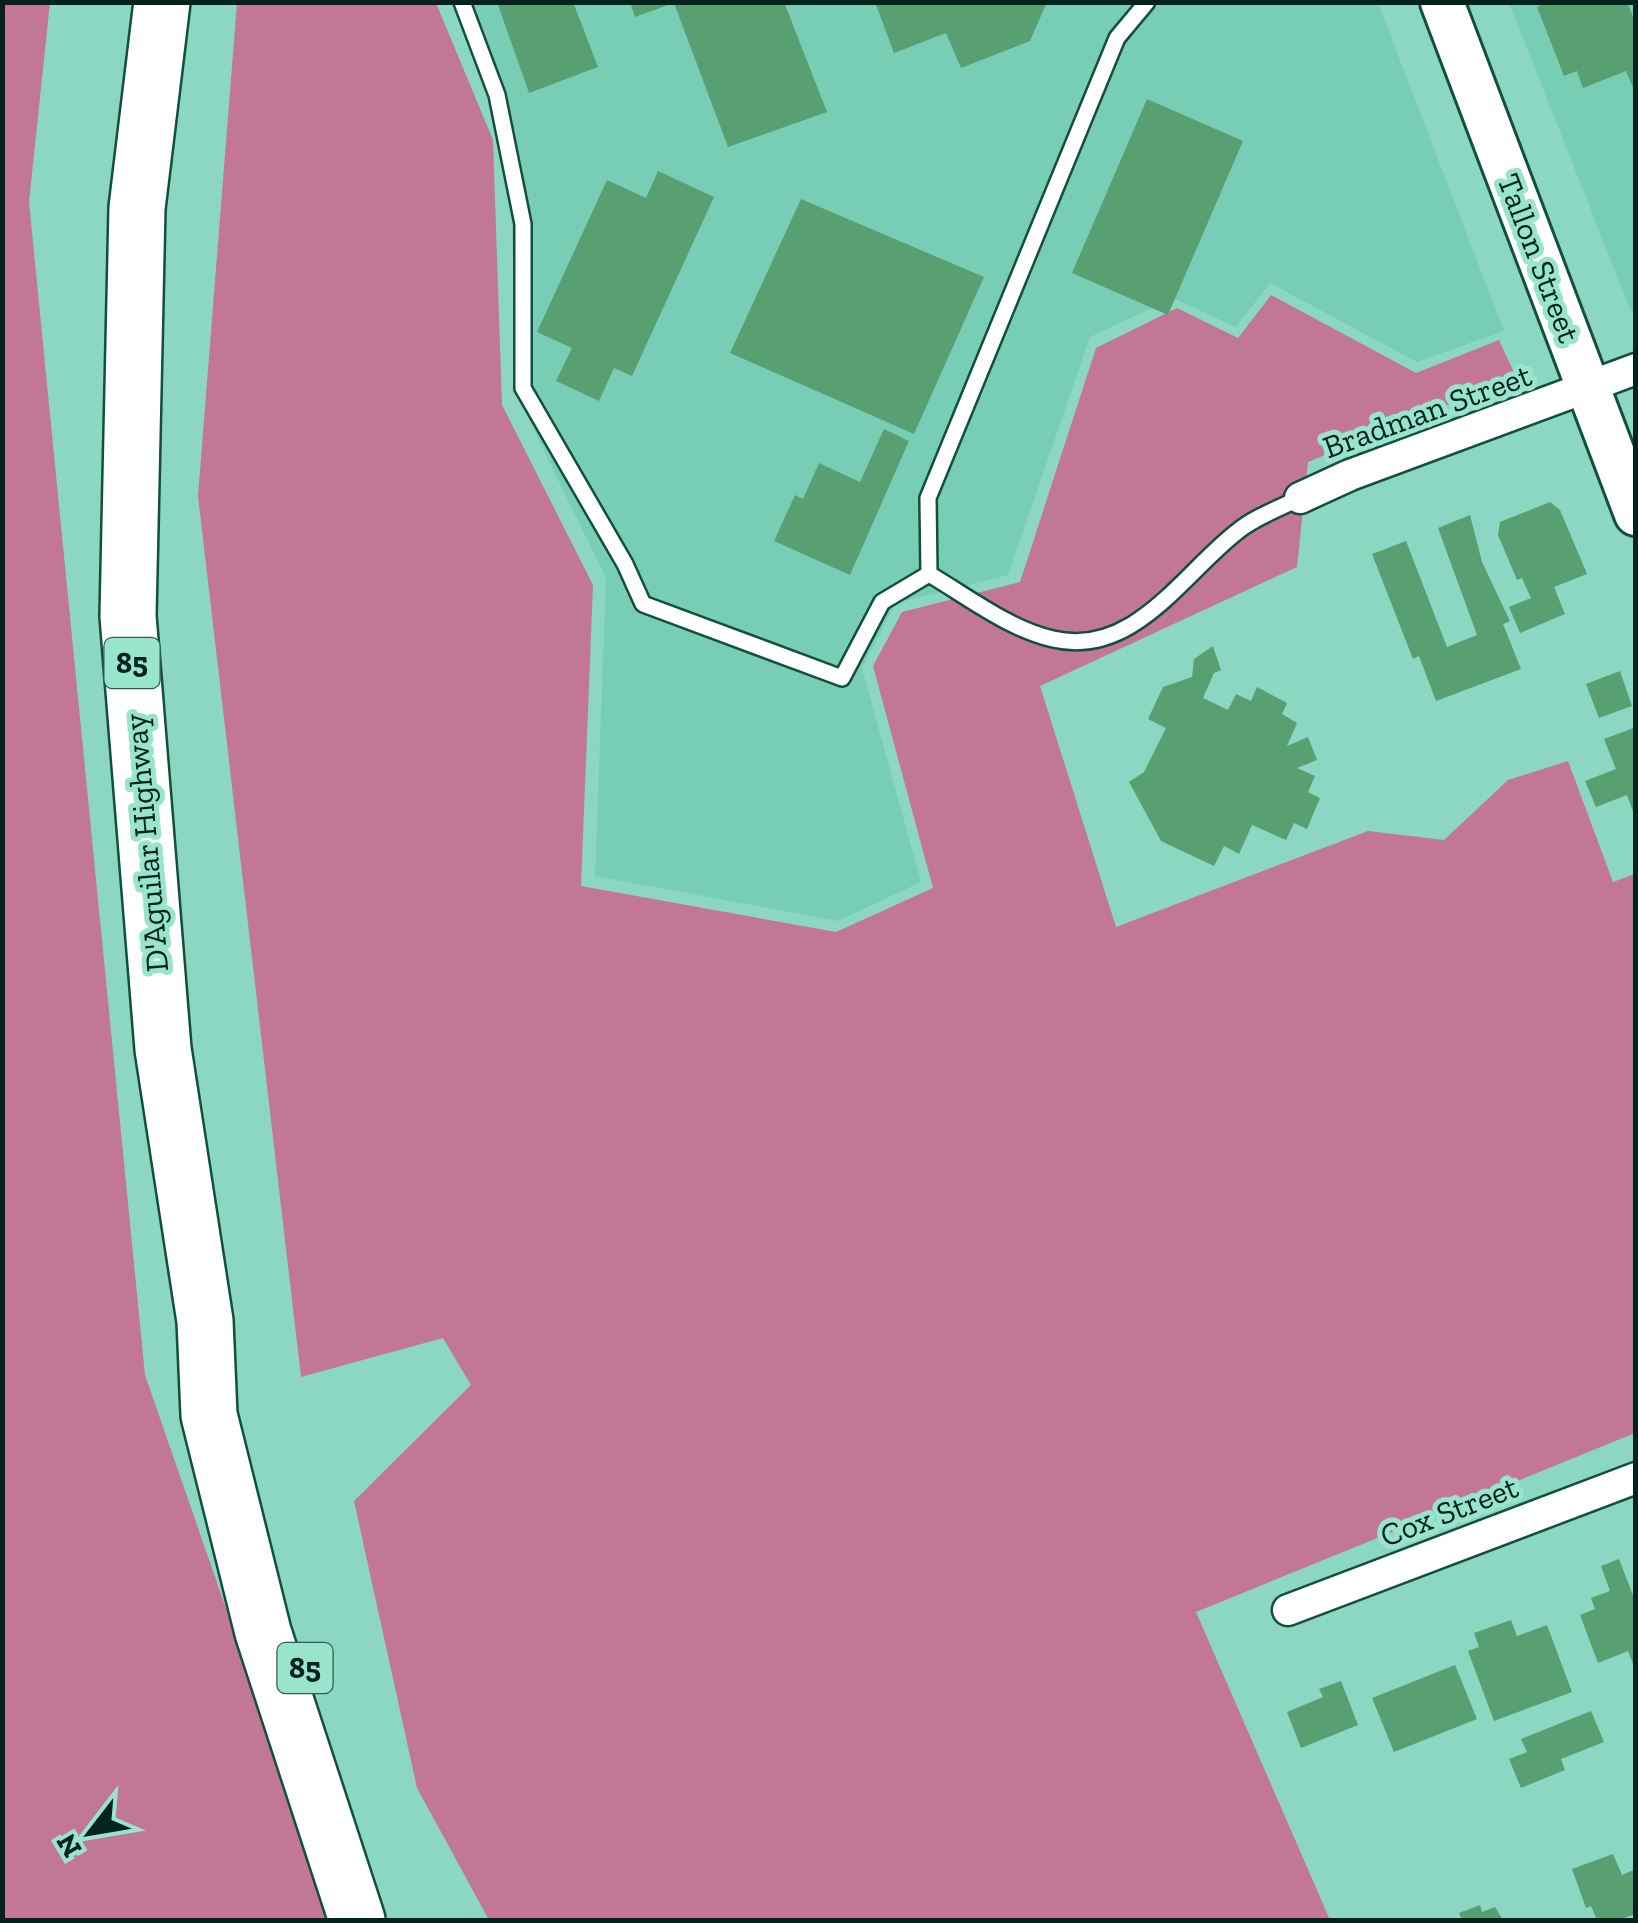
<svg xmlns="http://www.w3.org/2000/svg" width="1638" height="1923" viewBox="0 0 1638 1923" font-family="'Zilla Slab',serif">
  <style>
    .built { fill: #78ceb5 }
    .forest { fill: #c37797 }
    .building { fill: #58a071 }
    .lines { fill: none; stroke-linecap: round; stroke-linejoin: round }
    .lane-casing { stroke: #124f40; stroke-width: 20 }
    .street-casing { stroke: #124f40; stroke-width: 35 }
    .secondary-casing { stroke: #124f40; stroke-width: 48 }
    .highway-casing { stroke: #124f40; stroke-width: 60 }
    .lane { stroke: #fff; stroke-width: 15 }
    .street { stroke: #fff; stroke-width: 30 }
    .secondary { stroke: #fff; stroke-width: 42 }
    .highway { stroke: #fff; stroke-width: 55 }
    .labels { text-anchor: middle; dominant-baseline: central; stroke-width: 10; stroke-linejoin: round; paint-order: stroke }
    .shield { fill: #98e4cd; stroke: #2f5d50; stroke-width: 2.5 }
    .shield-label { font-size: 30px; font-weight: bold; fill: #02231b }
    .street-label { font-size: 32px; fill: #02231b; stroke: #98e4cd }
  </style>
  <rect width="100%" height="100%" fill="#8bd7c1"/>
  <g class="built">
    <polygon points="451,3 1378,3 1504,331 1417,362 1270,283 1236,327 1173,298 1090,337 1008,575 896,603 862,668 921,882 838,921 595,876 606,578 519,399 508,137"/>
    <polygon points="1509,3 1635,3 1635,310 1631,311"/>
  </g>
  <g class="forest">
    <polygon points="50,2 29,202 145,1375 334,1920 3,1920 2,3"/>
    <polygon points="237,3 436,3 493,140 502,405 593,585 581,886 836,932 933,888 873,666 902,612 1020,582 1096,348 1177,308 1238,338 1271,295 1416,373 1499,340 1516,377 1308,462 1297,567 1040,686 1116,927 1368,831 1444,840 1508,780 1568,761 1613,882 1635,874 1635,1433 1196,1612 1330,1920 489,1920 417,1788 354,1501 471,1385 443,1338 301,1377 198,496"/>
  </g>
  <g class="building">
    <polygon points="497,2 573,2 598,67 529,93"/>
    <polygon points="630,2 784,2 827,112 728,147 674,3 635,17"/>
    <polygon points="875,2 1047,2 1030,41 961,68 946,33 894,53"/>
    <polygon points="1547,2 1627,2 1636,24 1636,95 1626,71 1583,88 1577,71 1564,76 1537,7"/>
    <polygon points="1147,99 1243,141 1168,315 1072,273"/>
    <polygon points="658,171 714,197 632,376 614,368 599,401 556,381 572,348 537,332 607,180 646,198"/>
    <polygon points="801,199 984,277 914,434 730,353"/>
    <polygon points="884,429 909,441 850,575 774,541 795,495 803,499 819,463 860,482"/>
    <polygon points="1550,502 1560,510 1587,574 1554,587 1565,614 1520,633 1509,607 1531,598 1522,578 1517,580 1498,535 1500,522"/>
    <polygon points="1470,515 1482,562 1510,621 1503,624 1521,669 1436,701 1419,656 1413,659 1372,554 1406,541 1447,647 1477,635 1438,528"/>
    <polygon points="1213,646 1221,670 1214,673 1203,698 1228,710 1236,694 1251,701 1257,687 1287,703 1282,714 1297,723 1287,746 1308,737 1317,760 1297,768 1315,776 1308,792 1320,798 1307,829 1294,823 1286,840 1252,825 1239,854 1224,846 1214,866 1161,841 1129,782 1144,772 1166,728 1148,719 1163,687 1192,677 1194,659"/>
    <polygon points="1620,671 1632,706 1599,718 1586,684"/>
    <polygon points="1636,727 1636,817 1635,817 1627,795 1596,807 1585,781 1616,769 1604,739"/>
    <polygon points="1619,1559 1636,1603 1635,1669 1628,1651 1598,1663 1580,1615 1595,1609 1591,1598 1610,1591 1601,1566"/>
    <polygon points="1511,1620 1517,1636 1547,1625 1572,1692 1494,1721 1468,1651 1479,1647 1474,1633"/>
    <polygon points="1455,1665 1477,1719 1394,1752 1372,1698"/>
    <polygon points="1341,1681 1358,1725 1301,1748 1287,1712 1323,1697 1319,1689"/>
    <polygon points="1591,1711 1604,1742 1561,1759 1565,1770 1521,1788 1509,1759 1527,1752 1521,1739"/>
    <polygon points="1613,1854 1622,1875 1636,1869 1636,1914 1618,1920 1597,1920 1591,1906 1586,1908 1572,1869"/>
    <polygon points="1480,1905 1482,1912 1495,1907 1503,1920 1462,1920 1459,1913"/>
  </g>
  <g class="lines">
    <defs>
      <g id="lane">
        <polyline points="462,2 497,95 523,224 523,388 625,564 643,604 842,678 882,602 929,574"/>
        <path d="M1147,2l-30,36 -189,460 1,76c39,23 80,55 124,65 81,19 130,-66 185,-108 17,-14 42,-23 62,-33"/>
      </g>
      <g id="street">
        <polyline points="1300,498 1350,475 1636,369"/>
        <polyline points="1288,1610 1636,1478"/>
      </g>
      <polyline id="secondary" points="1442,2 1636,514"/>
      <polyline id="highway" points="162,2 137,208 128,616 163,1049 205,1321 209,1415 263,1632 357,1920"/>
    </defs>
    <use href="#lane" class="lane-casing"/>
    <use href="#street" class="street-casing"/>
    <use href="#secondary" class="secondary-casing"/>
    <use href="#highway" class="highway-casing"/>
    <use href="#lane" class="lane"/>
    <use href="#street" class="street"/>
    <use href="#secondary" class="secondary"/>
    <use href="#highway" class="highway"/>
  </g>
  <g class="labels">
    <g class="shield">
      <rect x="104.5" y="638" width="55" height="50" rx="8"/>
      <rect x="277.5" y="1643" width="55" height="50" rx="8"/>
    </g>
    <g class="shield-label">
      <text x="132" y="663">85</text>
      <text x="305" y="1668">85</text>
    </g>
    <g class="street-label">
      <text transform="translate(1539 258) rotate(69)">Tallon Street</text>
      <text transform="translate(1427 411) rotate(-20)">Bradman Street</text>
      <text transform="translate(146 843) rotate(-95)">D'Aguilar Highway</text>
      <text transform="translate(1449 1511) rotate(-21)">Cox Street</text>
    </g>
  </g>
  <rect width="1638" height="1923" fill="none" stroke="#02231b" stroke-width="10"/>
  <g transform="translate(90 1833) rotate(239)" stroke="#98e4cd" stroke-width="8" paint-order="stroke">
  <path d="M0-8L18 38L0 25L-18 38Z" fill="#02231b"/>
  <text y="-15" font-size="28" font-weight="bold" text-anchor="middle" fill="#02231b">N</text>
  </g>
</svg>
